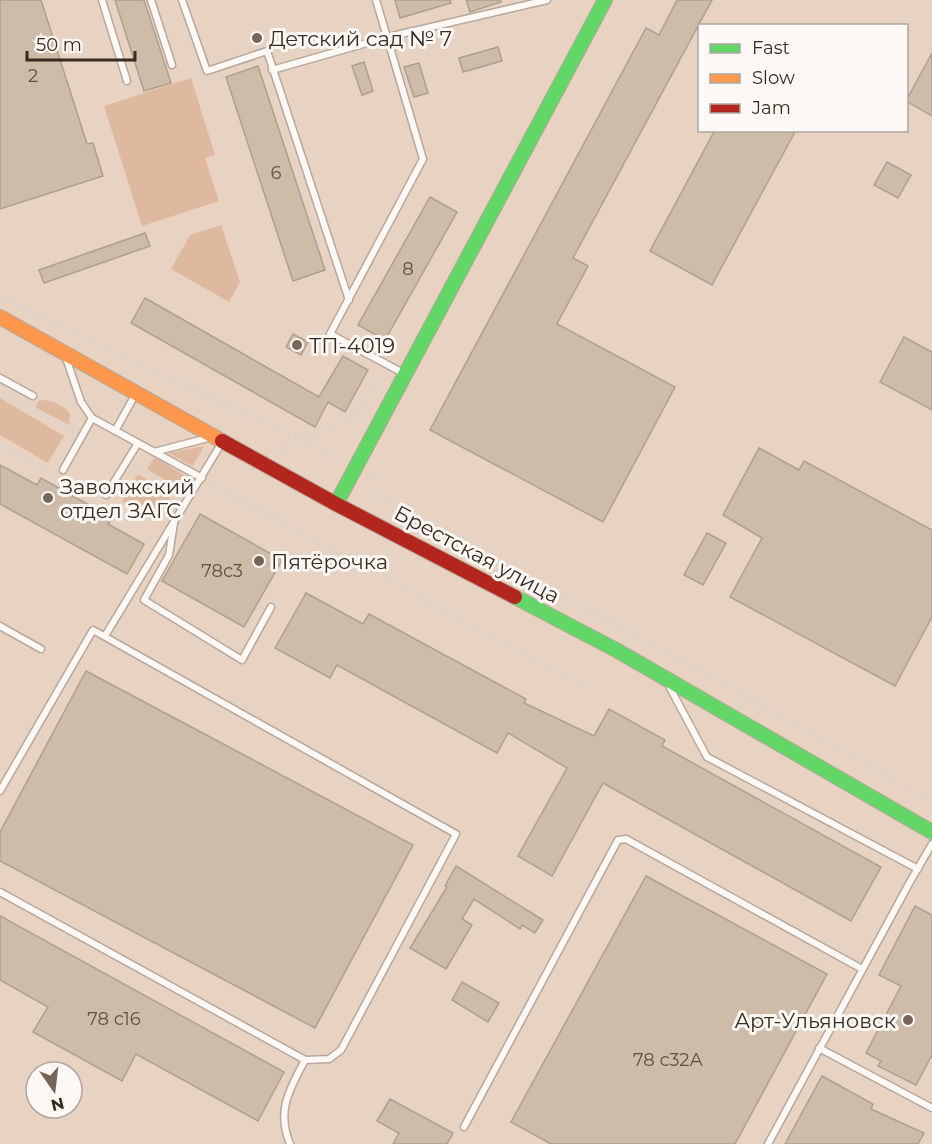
<svg xmlns="http://www.w3.org/2000/svg" width="932" height="1144" viewBox="0 0 932 1144" font-family="Montserrat,sans-serif">
  <style>
    .green { fill: #deb99f }
    .building { fill: #cfbca8; stroke: #ad9f90; stroke-width: 1.5 }
    .lines { fill: none; stroke-linecap: round; stroke-linejoin: round }
    .lane-casing { stroke: #b8a79a; stroke-width: 9 }
    .fast-casing { stroke: #b8a79a; stroke-width: 16 }
    .slow-casing { stroke: #b8a79a; stroke-width: 16 }
    .jam-casing { stroke: #b8a79a; stroke-width: 16 }
    .path { stroke: #dad3ce; stroke-width: 2; stroke-dasharray: 6 3; stroke-linecap: butt }
    .lane { stroke: #fcf8f6; stroke-width: 6 }
    .fast { stroke: #63d668; stroke-width: 14 }
    .slow { stroke: #ff974d; stroke-width: 14 }
    .jam { stroke: #b3261e; stroke-width: 14 }
    .poi-dot { fill: #776559; stroke: #fcf8f5; stroke-width: 2 }
    .labels { text-anchor: middle; dominant-baseline: central; stroke-width: 6; stroke-linejoin: round; paint-order: stroke }
    .number-label { font-size: 18px; fill: #605043 }
    .poi-label { font-size: 21px; fill: #3a2b20; stroke: #fcf8f5; text-anchor: start }
    .street-label { font-size: 21px; fill: #3a2b20; stroke: #fcf8f5 }
  </style>
  <rect width="100%" height="100%" fill="#e8d2c2"/>
  <g class="green">
    <polygon points="191,78 215,155 205,158 219,201 142,226 104,106"/>
    <polygon points="221,225 240,282 229,302 171,269 190,235"/>
    <polygon points="0,398 64,436 48,463 0,435"/>
    <path d="M40,400c12,0 22,4 30,14l-1,11 -34,-18z"/>
    <polygon points="204,446 193,466 168,453"/>
    <polygon points="155,457 185,476 178,488 147,469"/>
    <polygon points="138,474 172,495 155,522 122,501"/>
  </g>
  <g class="building">
    <polygon points="0,0 41,0 87,144 93,143 103,176 0,209"/>
    <polygon points="115,0 144,0 171,83 144,91"/>
    <polygon points="395,0 450,0 451,3 400,18"/>
    <polygon points="466,0 501,0 501,2 470,12"/>
    <polygon points="677,0 712,0 573,258 588,266 557,324 675,387 603,522 430,430 646,28 659,35"/>
    <polygon points="498,47 502,61 463,72 459,58"/>
    <polygon points="932,53 932,116 906,101"/>
    <polygon points="364,62 373,91 362,95 352,66"/>
    <polygon points="419,63 428,93 414,97 404,67"/>
    <polygon points="258,66 325,270 293,281 226,77"/>
    <polygon points="715,130 796,130 712,285 650,251"/>
    <polygon points="887,162 911,175 898,198 874,185"/>
    <polygon points="430,197 457,212 385,340 358,325"/>
    <polygon points="145,233 150,246 44,283 39,270"/>
    <polygon points="145,298 319,397 343,356 368,370 345,412 328,402 315,427 131,323"/>
    <polygon points="293,334 308,342 301,355 286,347"/>
    <polygon points="904,337 932,352 932,410 880,382"/>
    <polygon points="759,448 799,470 804,461 932,530 932,617 895,686 730,597 762,538 723,515"/>
    <polygon points="0,465 37,485 41,478 112,518 108,524 144,544 127,574 0,504"/>
    <polygon points="200,514 282,560 244,627 162,581"/>
    <polygon points="707,533 726,543 703,585 684,575"/>
    <polygon points="306,593 363,624 369,614 526,699 524,703 594,736 609,709 665,740 662,746 881,867 851,921 603,783 552,876 518,856 567,768 508,733 497,753 337,665 330,678 275,648"/>
    <polygon points="86,671 413,845 315,1028 0,861 0,832"/>
    <polygon points="456,866 543,920 535,933 522,925 520,929 474,899 462,919 472,925 446,969 410,948 447,887 445,886"/>
    <polygon points="646,876 827,974 735,1144 551,1144 511,1122"/>
    <polygon points="915,906 932,915 932,1055 916,1085 878,1066 881,1061 866,1053 901,986 879,975"/>
    <polygon points="0,916 284,1072 258,1121 136,1054 122,1081 33,1032 48,1007 0,980"/>
    <polygon points="462,982 499,1003 488,1022 452,1000"/>
    <polygon points="822,1076 873,1104 871,1109 924,1133 918,1144 785,1144"/>
    <polygon points="390,1099 453,1133 447,1144 393,1144 399,1133 377,1121"/>
  </g>
  <g class="lines">
    <defs>
      <g id="lane">
        <polyline points="102,0 127,81"/>
        <polyline points="151,0 172,65"/>
        <polyline points="182,0 207,71 267,51 349,300"/>
        <polyline points="376,0 423,159 330,334 403,373"/>
        <polyline points="272,70 388,37 547,0"/>
        <polyline points="66,358 81,402 92,418 202,478"/>
        <polyline points="0,378 33,396"/>
        <polyline points="115,431 135,395"/>
        <polyline points="154,452 208,438"/>
        <polyline points="63,470 92,418"/>
        <polyline points="106,495 138,443"/>
        <polyline points="174,523 169,555 144,600 242,660 271,607"/>
        <polyline points="0,626 41,649"/>
        <polyline points="105,636 221,444"/>
        <polyline points="669,686 707,757 918,869"/>
        <polyline points="0,791 93,630 456,834 341,1050 329,1059 305,1060 0,892"/>
        <polyline points="819,1048 932,1108"/>
        <polyline points="464,1127 618,840 626,839 862,969"/>
        <path d="M290,1144c-14,-34 0,-55 15,-84"/>
        <polyline points="768,1144 911,880 932,844"/>
      </g>
      <g id="fast">
        <polyline points="336,504 605,0"/>
        <polyline points="515,597 618,651 932,832"/>
      </g>
      <polyline id="slow" points="0,317 222,441"/>
      <polyline id="jam" points="222,441 336,504 515,597"/>
    </defs>
    <use href="#lane" class="lane-casing"/>
    <use href="#fast" class="fast-casing"/>
    <use href="#slow" class="slow-casing"/>
    <use href="#jam" class="jam-casing"/>
    <g class="path">
      <polyline points="0,297 291,435"/>
      <polyline points="0,391 74,432"/>
      <polyline points="300,440 341,461"/>
      <polyline points="0,445 50,473 53,468"/>
      <polyline points="281,456 291,435 300,440 355,417 380,372"/>
      <polyline points="134,466 178,493"/>
      <polyline points="370,476 378,480"/>
      <polyline points="209,483 592,691"/>
      <polyline points="372,492 628,631 932,801"/>
    </g>
    <use href="#lane" class="lane"/>
    <use href="#fast" class="fast"/>
    <use href="#slow" class="slow"/>
    <use href="#jam" class="jam"/>
  </g>
  <g class="poi-dot">
    <circle cx="257" cy="38" r="6"/>
    <circle cx="297" cy="345" r="6"/>
    <circle cx="48" cy="498" r="6"/>
    <circle cx="259" cy="561" r="6"/>
    <circle cx="908" cy="1020" r="6"/>
  </g>
  <g class="labels">
    <g class="number-label">
      <text x="33" y="76">2</text>
      <text x="276" y="173">6</text>
      <text x="408" y="269">8</text>
      <text x="222" y="571">78с3</text>
      <text x="114" y="1019">78 с16</text>
      <text x="668" y="1060">78 с32А</text>
    </g>
    <g class="poi-label">
      <text x="269" y="38">Детский сад № 7</text>
      <text x="309" y="345">ТП-4019</text>
      <text x="60" y="486">Заволжский<tspan x="60" dy="24">отдел ЗАГС</tspan></text>
      <text x="271" y="561">Пятёрочка</text>
      <text x="896" y="1020" text-anchor="end">Арт-Ульяновск</text>
    </g>
    <g class="street-label">
      <text transform="translate(477 554) rotate(28)">Брестская улица</text>
    </g>
  </g>
  <rect x="698" y="24" width="210" height="108" fill="#fcf8f5" stroke="#aea6a0" stroke-width="1.5"/>
  <rect x="710" y="44" width="30" height="9" fill="#63d668" stroke="#aea6a0" stroke-width="1.5"/>
  <text x="752" y="54" font-size="18" fill="#3a2b20">Fast</text>
  <rect x="710" y="74" width="30" height="9" fill="#ff974d" stroke="#aea6a0" stroke-width="1.5"/>
  <text x="752" y="84" font-size="18" fill="#3a2b20">Slow</text>
  <rect x="710" y="104" width="30" height="9" fill="#b3261e" stroke="#aea6a0" stroke-width="1.5"/>
  <text x="752" y="114" font-size="18" fill="#3a2b20">Jam</text>
  <g transform="translate(54 1090) rotate(166)"><circle r="28" fill="#fcf8f5" stroke="#aea6a0" stroke-width="1.5"/>
  <path d="M0-4.5L10 22L0 15L-10 22Z" fill="#776559"/>
  <text y="-9" font-size="16" font-weight="bold" text-anchor="middle" fill="#3a2b20">N</text>
  </g>
  <path d="M27 51v9h108v-9" fill="none" stroke="#3a2b20" stroke-width="3"/>
  <text x="36" y="51" font-size="18" fill="#3a2b20" stroke="#fcf8f5" stroke-width="4.5" paint-order="stroke">50 m</text>
</svg>
